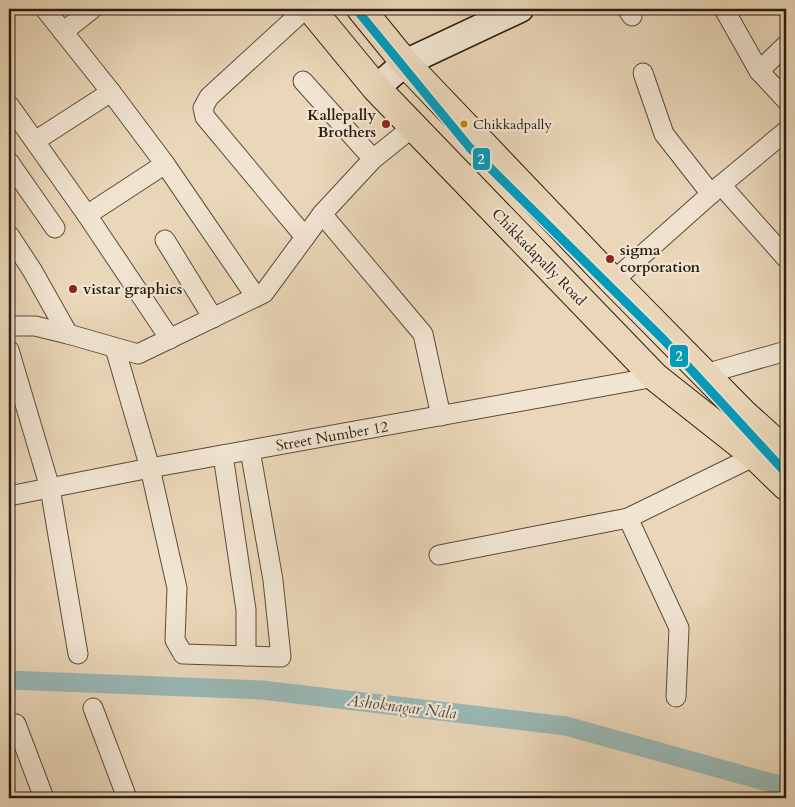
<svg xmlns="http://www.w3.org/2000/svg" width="795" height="807" viewBox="0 0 795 807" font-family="Cardo,serif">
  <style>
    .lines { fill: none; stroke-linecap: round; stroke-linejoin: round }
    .canal { stroke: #99b8b6; stroke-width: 19 }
    .street-casing { stroke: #5b4b3a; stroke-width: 21 }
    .secondary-casing { stroke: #2b1c10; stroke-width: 29 }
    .primary-casing { stroke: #2b1c10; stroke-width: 30 }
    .street { stroke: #f1e5d2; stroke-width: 19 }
    .secondary { stroke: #f1e5d2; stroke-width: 26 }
    .primary { stroke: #ead7b9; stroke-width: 28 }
    .metro-1-casing { stroke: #f1e5d2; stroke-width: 12 }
    .metro-1 { stroke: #049bbb; stroke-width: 9 }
    .poi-dot { fill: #8f2418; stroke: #f1e5d2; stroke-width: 2 }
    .bus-dot { fill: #c48404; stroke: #f1e5d2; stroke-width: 2 }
    .labels { text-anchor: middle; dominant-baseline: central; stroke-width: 4.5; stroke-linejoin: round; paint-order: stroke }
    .bus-label { font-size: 14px; fill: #2b1c10; stroke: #f1e5d2; text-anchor: start }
    .poi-label { font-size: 15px; font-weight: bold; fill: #2b1c10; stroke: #f1e5d2; text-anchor: start }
    .street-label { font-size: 15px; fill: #2b1c10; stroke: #f1e5d2 }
    .water-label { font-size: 16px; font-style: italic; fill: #4c4b42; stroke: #f1e5d2 }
    .line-badge { stroke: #f1e5d2; stroke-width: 2 }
    .badge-label { font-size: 14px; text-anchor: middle; font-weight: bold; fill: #fff }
  </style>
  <rect width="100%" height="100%" fill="#ead7b9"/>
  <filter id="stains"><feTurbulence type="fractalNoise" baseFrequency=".004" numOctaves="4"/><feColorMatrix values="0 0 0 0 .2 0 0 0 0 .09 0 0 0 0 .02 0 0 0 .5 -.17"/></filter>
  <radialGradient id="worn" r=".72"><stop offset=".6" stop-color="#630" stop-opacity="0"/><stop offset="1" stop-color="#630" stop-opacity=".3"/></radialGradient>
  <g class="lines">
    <polyline class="canal" points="9,680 262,690 566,726 786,787"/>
    <defs>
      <g id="street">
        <polyline points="45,9 111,92 165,164 87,215"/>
        <polyline points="627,9 632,16"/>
        <polyline points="724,9 759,71 786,100"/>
        <polyline points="63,32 92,9"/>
        <polyline points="759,71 786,45"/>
        <polyline points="643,73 664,134 711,194"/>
        <polyline points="303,81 373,159"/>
        <polyline points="9,105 87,215 170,339"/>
        <polyline points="35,141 111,92"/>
        <polyline points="9,162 55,228"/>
        <polyline points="165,164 256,297"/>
        <polyline points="721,185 786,258"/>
        <polyline points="322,214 423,334 441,416"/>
        <polyline points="9,235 32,270 68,334"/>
        <polyline points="305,237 205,117 203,108 209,97 305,9"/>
        <polyline points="165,240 213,318"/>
        <polyline points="613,281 721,185 786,131"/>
        <polyline points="9,326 35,326 68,334 138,354 264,293 322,214 373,159 413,127"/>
        <polyline points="115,348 150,468 177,588 175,640 183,654 281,657 273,580 250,450"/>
        <polyline points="9,350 50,488 78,654"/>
        <polyline points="705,374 786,351"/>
        <polyline points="223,455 246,610 246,656"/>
        <polyline points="9,496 150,468 655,377"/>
        <polyline points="628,518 679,628 676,697"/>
        <polyline points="439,555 628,518 755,456"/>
        <polyline points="93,708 127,798"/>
        <polyline points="16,724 44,798"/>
      </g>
      <polyline id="secondary" points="376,88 405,63 520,9"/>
      <g id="primary">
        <polyline points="311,9 376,88 655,377 755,456 786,486"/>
        <polyline points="361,9 405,63 613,281 743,413 786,452"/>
      </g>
    </defs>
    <use href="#street" class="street-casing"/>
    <use href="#secondary" class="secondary-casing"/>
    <use href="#primary" class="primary-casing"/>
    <use href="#street" class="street"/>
    <use href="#secondary" class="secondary"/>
    <use href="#primary" class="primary"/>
    <defs>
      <polyline id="metro-1" points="356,9 470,148 663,339 786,473"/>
    </defs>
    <use href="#metro-1" class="metro-1-casing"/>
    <use href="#metro-1" class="metro-1"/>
  </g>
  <g class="poi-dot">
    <circle cx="386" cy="124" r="5"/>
    <circle cx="610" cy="259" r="5"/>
    <circle cx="73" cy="289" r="5"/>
  </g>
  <circle class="bus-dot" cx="464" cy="124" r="4.5"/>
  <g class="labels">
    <g class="bus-label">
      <text x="473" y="124">Chikkadpally</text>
    </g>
    <g class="poi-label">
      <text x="376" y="115" text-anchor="end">Kallepally<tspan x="376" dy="17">Brothers</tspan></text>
      <text x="620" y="250">sigma<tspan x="620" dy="17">corporation</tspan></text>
      <text x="83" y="289">vistar graphics</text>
    </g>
    <g class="street-label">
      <text transform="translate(539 257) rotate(46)">Chikkadapally Road</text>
      <text transform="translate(332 436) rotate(-10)">Street Number 12</text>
    </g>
    <g class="water-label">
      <text transform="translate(402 707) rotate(7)">Ashoknagar Nala</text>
    </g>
  </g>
  <g class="line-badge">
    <rect x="472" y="147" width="19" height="24" rx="5" fill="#049bbb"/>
    <rect x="669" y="344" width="20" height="24" rx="5" fill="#049bbb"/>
  </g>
  <g class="badge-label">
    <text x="481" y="164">2</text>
    <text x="679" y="361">2</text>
  </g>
  <rect width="795" height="807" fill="none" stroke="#ead7b9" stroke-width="30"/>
  <rect x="10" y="10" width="775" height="787" fill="none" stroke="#2b1c10" stroke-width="2.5"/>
  <rect x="15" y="15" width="765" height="777" fill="none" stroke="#2b1c10"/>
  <rect width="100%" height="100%" filter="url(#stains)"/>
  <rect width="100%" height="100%" fill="url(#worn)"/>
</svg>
